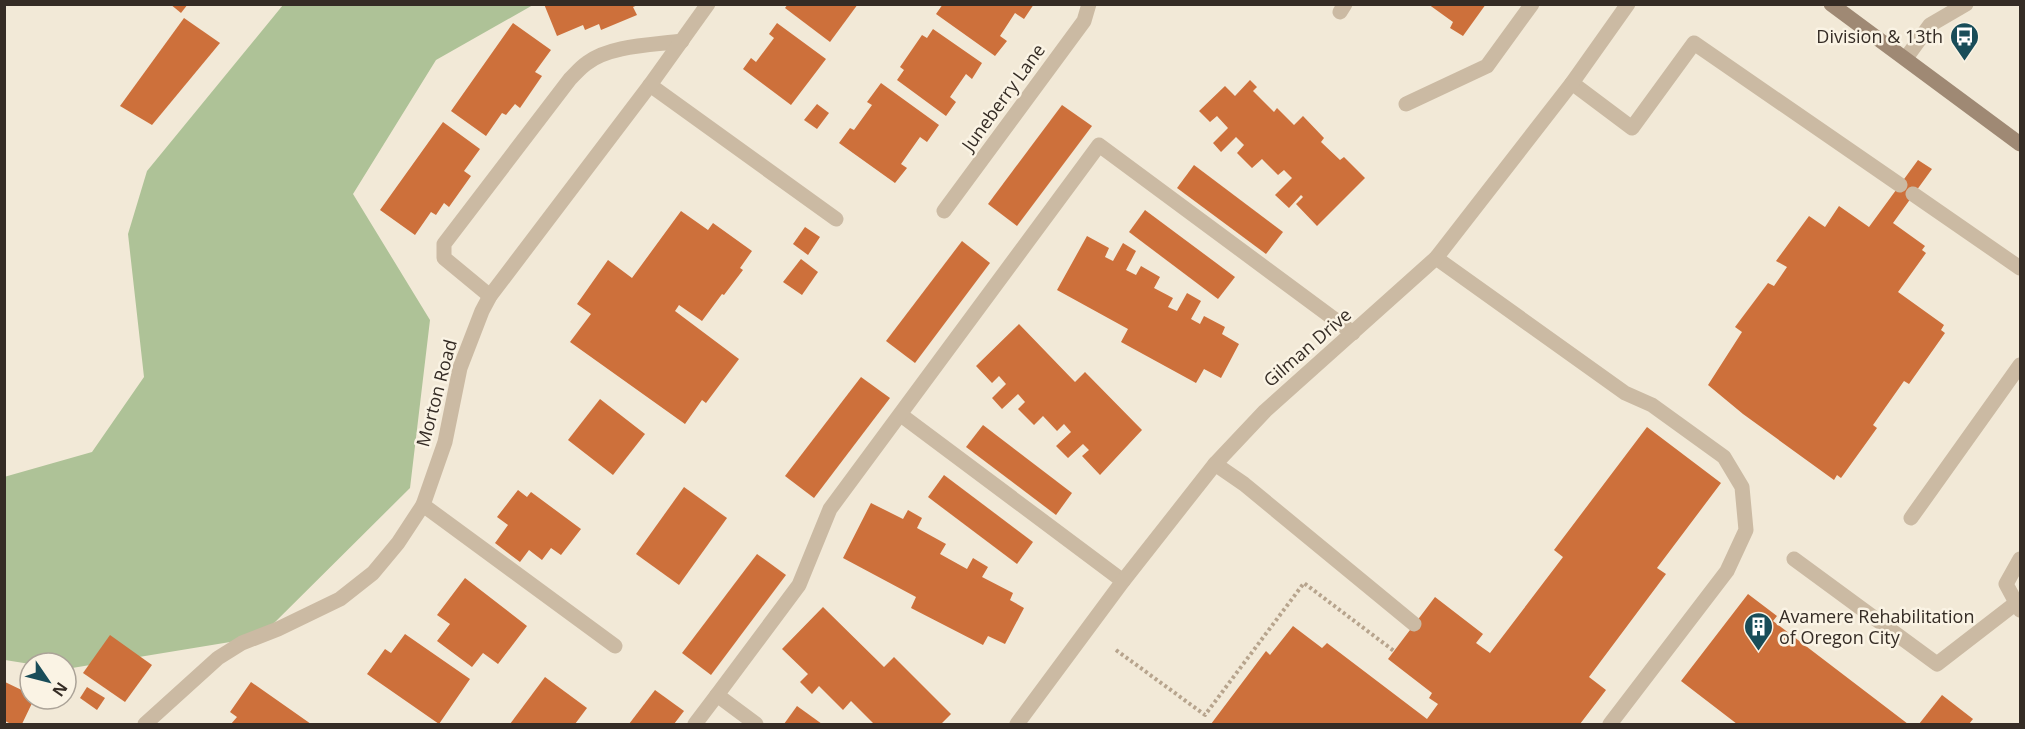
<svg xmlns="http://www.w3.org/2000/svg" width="2025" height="729" viewBox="0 0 2025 729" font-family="'Open Sans',sans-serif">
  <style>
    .green { fill: #aec297 }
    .building { fill: #cd703b }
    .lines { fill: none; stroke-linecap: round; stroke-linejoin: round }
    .path { stroke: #b7a48d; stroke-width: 4; stroke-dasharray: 3 3; stroke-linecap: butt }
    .lane { stroke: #cbbaa3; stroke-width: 15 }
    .street { stroke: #cbbaa3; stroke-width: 15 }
    .secondary { stroke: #9f8974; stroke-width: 15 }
    .labels { text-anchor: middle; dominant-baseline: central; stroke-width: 5; stroke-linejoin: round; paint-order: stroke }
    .poi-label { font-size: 18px; fill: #352c25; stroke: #faf3e4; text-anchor: end }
    .street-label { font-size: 18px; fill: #352c25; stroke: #faf3e4 }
  </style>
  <rect width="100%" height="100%" fill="#f2e9d7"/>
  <polygon class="green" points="283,5 533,5 436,60 353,194 430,320 410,488 260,637 66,669 66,663 30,664 5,660 4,477 92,452 144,377 128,234 147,171"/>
  <g class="building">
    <polygon points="170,4 188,4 181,13"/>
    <polygon points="544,4 640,4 633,7 637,15 601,30 599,24 585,30 583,25 557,36"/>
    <polygon points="788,4 858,4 830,42 785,8"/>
    <polygon points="943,4 1034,4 1024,19 1015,13 1000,36 1007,41 995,56 936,14"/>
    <polygon points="1428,4 1486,4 1463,36 1450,28 1453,22"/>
    <polygon points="184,18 220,43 152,125 120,106"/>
    <polygon points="513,23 551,50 535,72 542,76 520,108 515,104 506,115 502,113 486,136 451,111"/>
    <polygon points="777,23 826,59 791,105 743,69 751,58 756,62 774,38 769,34"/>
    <polygon points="933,29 982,63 972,79 966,74 950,97 956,102 946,116 897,80 904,70 900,67 922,35 927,38"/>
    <polygon points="1250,80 1257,87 1253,91 1274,112 1277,108 1294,125 1303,116 1324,138 1321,142 1340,160 1344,157 1365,178 1317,226 1296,204 1303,197 1301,195 1289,208 1275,195 1292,178 1284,170 1278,175 1262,159 1252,168 1237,153 1244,145 1236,137 1221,152 1213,143 1228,128 1217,116 1210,122 1199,111 1225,86 1235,96"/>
    <polygon points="881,83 939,125 927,142 920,137 901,164 907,168 895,183 839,143 850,128 854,130 872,105 867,102"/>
    <polygon points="817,104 829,113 817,129 804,120"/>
    <polygon points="1062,105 1092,126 1017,226 988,204"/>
    <polygon points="443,122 480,149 464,171 471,176 449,207 444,203 436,215 431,212 415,235 380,210"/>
    <polygon points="1918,160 1932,169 1893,223 1925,246 1922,250 1926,253 1898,292 1944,325 1941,330 1945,333 1909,384 1904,381 1873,425 1877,428 1841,478 1837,475 1834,480 1743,414 1708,385 1742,332 1735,327 1768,283 1774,286 1787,267 1776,261 1809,216 1825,227 1839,206 1869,227"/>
    <polygon points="1194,165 1283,232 1266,254 1177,188"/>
    <polygon points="1145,210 1235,277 1218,299 1129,232"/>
    <polygon points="681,211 708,230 713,223 752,251 740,268 743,270 724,295 722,294 702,321 679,305 675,311 739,359 706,403 702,400 685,424 570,342 591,314 577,304 608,260 632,278"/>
    <polygon points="805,227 820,237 808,255 793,244"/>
    <polygon points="1087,236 1109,248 1105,257 1113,261 1123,243 1136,251 1126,270 1136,275 1141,266 1160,277 1154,288 1173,298 1168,307 1177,311 1187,293 1201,301 1191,319 1200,324 1204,316 1225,327 1222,334 1239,344 1221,378 1204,369 1196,383 1121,342 1128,329 1057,290"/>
    <polygon points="962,241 990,263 915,363 886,341"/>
    <polygon points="801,259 818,272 802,295 783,282"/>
    <polygon points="1019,324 1075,382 1085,372 1142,430 1100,475 1082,456 1089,450 1083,444 1068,458 1056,446 1071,432 1064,424 1057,431 1043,416 1034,425 1018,409 1025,402 1018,394 1002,409 992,398 1006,384 999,376 992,383 976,366"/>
    <polygon points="861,377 890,398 814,498 785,476"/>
    <polygon points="600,399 645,434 613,475 568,440"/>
    <polygon points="983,425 1072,493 1056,515 966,447"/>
    <polygon points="1647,427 1721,483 1657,568 1666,574 1589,677 1606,690 1580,724 1211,724 1266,651 1270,655 1293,626 1322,648 1327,643 1427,719 1438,704 1429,698 1432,693 1388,659 1435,597 1483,634 1476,643 1490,653 1563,557 1554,550"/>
    <polygon points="944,475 1033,542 1017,564 928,497"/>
    <polygon points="684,487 727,518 679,585 636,554"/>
    <polygon points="518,490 527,497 531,492 581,529 561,555 551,548 542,560 529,550 520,562 495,543 508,525 497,517"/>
    <polygon points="871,503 903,519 908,510 922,518 917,528 946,544 940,554 967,569 973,558 988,567 982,577 1013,593 1010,600 1024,608 1005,644 988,636 983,645 911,608 916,597 843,558"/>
    <polygon points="757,554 786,575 711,675 682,653"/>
    <polygon points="465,578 527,626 498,664 483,653 472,667 437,641 450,624 437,615"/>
    <polygon points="1748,594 1777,616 1773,621 1908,724 1737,724 1681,681"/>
    <polygon points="823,607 884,667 894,657 951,714 941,724 871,724 873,723 851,701 843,710 819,686 812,694 800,682 808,674 782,649"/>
    <polygon points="405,634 470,679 439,724 367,674 385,649 391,653"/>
    <polygon points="110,635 152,665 125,702 83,673"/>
    <polygon points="545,677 587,708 575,724 510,724"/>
    <polygon points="5,682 30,694 30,699 34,699 22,724 11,724 5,721"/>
    <polygon points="251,682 311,724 231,724 237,717 230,712"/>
    <polygon points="87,687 105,698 97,710 80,698"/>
    <polygon points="655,690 684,711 674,724 629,724"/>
    <polygon points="1942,695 1973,719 1969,724 1919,724"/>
    <polygon points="797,706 822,724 784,724"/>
  </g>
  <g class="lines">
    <polyline class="path" points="1116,650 1205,715 1304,583 1394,651"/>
    <g class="lane">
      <polyline points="1340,12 1345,4"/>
      <polyline points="1572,83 1632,128 1694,43 1900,185"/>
      <polyline points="650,85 836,219"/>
      <polyline points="1406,104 1487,66 1532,4"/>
      <polyline points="1913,194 2020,268"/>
      <polyline points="1436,258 1625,393 1652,405 1724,457 1742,487 1746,530 1727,571 1610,724"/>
      <path d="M490,296l-46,-38v-14l126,-165c5,-5 11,-12 17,-16 23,-18 67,-18 95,-22"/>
      <polyline points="901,415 1123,581"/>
      <polyline points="1215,464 1244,484 1414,624"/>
      <polyline points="423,505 615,646"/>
      <polyline points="1911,518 2020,365"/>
      <polyline points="1794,559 1937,664 2016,603"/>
      <polyline points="2020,559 2006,584 2020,610"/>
      <polyline points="695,724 717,695"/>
      <polyline points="756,724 717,695 799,585 830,509 1099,145 1353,333"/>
    </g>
    <g class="street">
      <polyline points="1906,58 1930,25 1966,4"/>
      <polyline points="944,211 1084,21 1089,4"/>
      <polyline points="145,724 218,658 242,643 278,629 340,599 373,573 398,543 423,505 445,442 460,368 482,311 490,296 650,85 708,4"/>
      <polyline points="1017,724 1123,581 1215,464 1265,411 1436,258 1572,83 1628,4"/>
    </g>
    <polyline class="secondary" points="1831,4 2020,144"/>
  </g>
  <defs>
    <symbol id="bus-pin" viewBox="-11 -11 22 30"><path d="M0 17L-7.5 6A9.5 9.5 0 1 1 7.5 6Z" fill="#194d59" stroke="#faf3e4"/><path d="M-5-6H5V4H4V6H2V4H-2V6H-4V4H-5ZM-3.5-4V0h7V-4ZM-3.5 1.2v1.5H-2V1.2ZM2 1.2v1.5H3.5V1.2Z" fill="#fff"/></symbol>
    <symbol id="building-pin" viewBox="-11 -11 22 30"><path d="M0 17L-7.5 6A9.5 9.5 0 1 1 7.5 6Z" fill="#194d59" stroke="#faf3e4"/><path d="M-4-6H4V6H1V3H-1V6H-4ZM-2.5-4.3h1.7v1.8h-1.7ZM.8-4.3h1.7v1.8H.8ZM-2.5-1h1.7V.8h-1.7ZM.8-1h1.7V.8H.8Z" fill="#fff"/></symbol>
  </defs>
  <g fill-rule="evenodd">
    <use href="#bus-pin" x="1948" y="20" width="33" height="45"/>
    <use href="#building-pin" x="1742" y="610" width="33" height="45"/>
  </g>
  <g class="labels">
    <g class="poi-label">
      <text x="1943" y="36">Division &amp; 13th</text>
      <text x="1779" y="616" text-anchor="start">Avamere Rehabilitation<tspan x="1779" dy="21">of Oregon City</tspan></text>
    </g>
    <g class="street-label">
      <text transform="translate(1003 97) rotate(-54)">Juneberry Lane</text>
      <text transform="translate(1307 347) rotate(-41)">Gilman Drive</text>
      <text transform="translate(436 393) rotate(-75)">Morton Road</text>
    </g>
  </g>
  <rect width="2025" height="729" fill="none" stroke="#352c25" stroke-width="12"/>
  <g transform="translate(48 681) rotate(125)"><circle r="28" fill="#faf3e4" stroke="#aba398" stroke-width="1.5"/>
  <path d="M0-4.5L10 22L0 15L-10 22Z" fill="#194d59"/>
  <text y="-9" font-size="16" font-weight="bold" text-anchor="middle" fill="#352c25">N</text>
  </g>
</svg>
